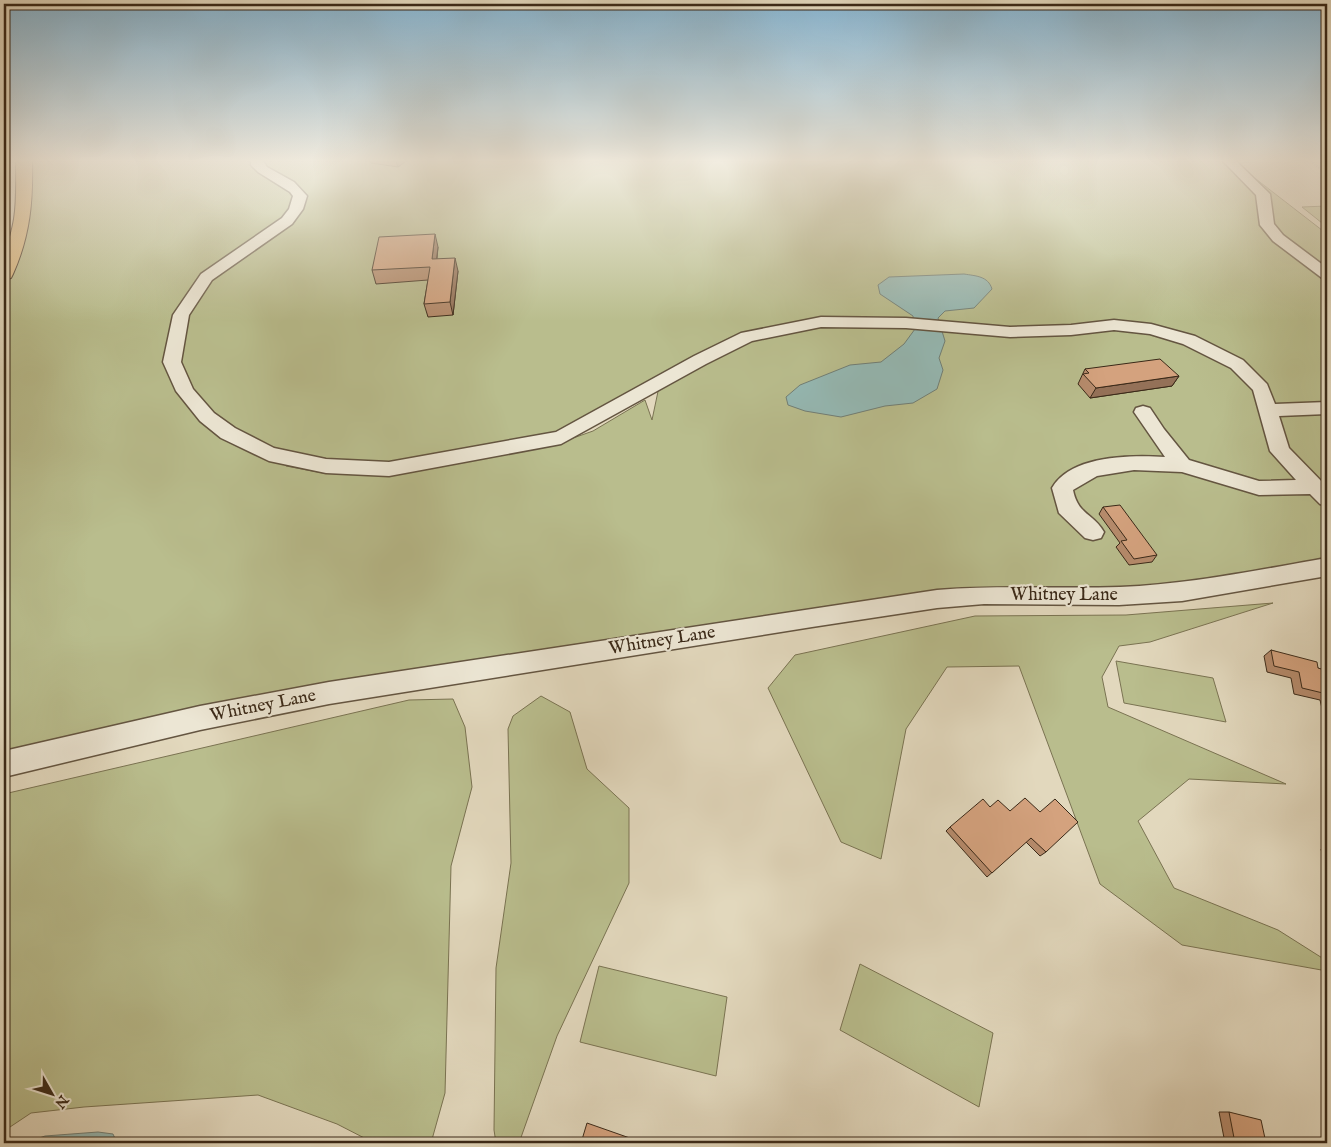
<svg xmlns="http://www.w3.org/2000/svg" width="1331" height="1147" viewBox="0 0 1331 1147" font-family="'IM FELL English',serif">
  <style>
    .green { fill: #b9bd8d; stroke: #7a7352; fill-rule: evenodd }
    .water { fill: #95b9b4; stroke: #717f76 }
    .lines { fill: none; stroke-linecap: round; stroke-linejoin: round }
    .minor-casing { stroke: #645541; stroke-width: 3 }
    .major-casing { stroke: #3a2918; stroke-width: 2 }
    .path { stroke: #3a2918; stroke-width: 2; stroke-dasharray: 0.5 2; stroke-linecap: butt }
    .minor { fill: #ece6d4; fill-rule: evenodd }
    .major { fill: #e1bc7e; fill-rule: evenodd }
    .wall { fill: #b68b6c; stroke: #3a2918 }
    .shaded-wall { fill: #947158; stroke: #3a2918 }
    .building { fill: #d4a27e; stroke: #3a2918 }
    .labels { text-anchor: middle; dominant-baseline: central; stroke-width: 4.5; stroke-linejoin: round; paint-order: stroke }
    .street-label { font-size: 18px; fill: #3a2918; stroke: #ece6d4 }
  </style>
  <rect width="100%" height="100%" fill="#e2d8bd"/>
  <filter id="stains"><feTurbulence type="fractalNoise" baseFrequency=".004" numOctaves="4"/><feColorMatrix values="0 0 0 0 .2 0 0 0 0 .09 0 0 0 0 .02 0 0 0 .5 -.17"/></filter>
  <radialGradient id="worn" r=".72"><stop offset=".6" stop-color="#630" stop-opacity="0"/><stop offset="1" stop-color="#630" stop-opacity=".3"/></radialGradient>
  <g class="green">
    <path d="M24,161h1211l8,8 84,65v333l-145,25 -198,3 -883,146 -97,21v-488c17,-35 21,-75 20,-113zM660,382l-8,38 -7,-20 -52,31 -31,11 -172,30 -67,1 -37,-7 -16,-15 57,13 60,1 174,-27z"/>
    <polygon points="1327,206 1327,227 1302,207"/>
    <polygon points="1273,603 1150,642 1119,646 1102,677 1108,707 1286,784 1189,779 1138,821 1174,888 1278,930 1327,961 1327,971 1182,945 1100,884 1019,666 947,667 906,729 881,859 841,842 768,688 795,655 975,616 1126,615"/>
    <polygon points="1116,661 1213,678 1226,722 1124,703"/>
    <polygon points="541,696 570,712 587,769 629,808 629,883 557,1036 519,1143 496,1143 494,1130 496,968 511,863 508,729 513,716"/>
    <polygon points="453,699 465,727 472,787 451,866 445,1093 431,1143 374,1143 337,1124 258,1095 84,1107 31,1113 4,1131 4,794 409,700"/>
    <polygon points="860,964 993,1033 979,1107 840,1030"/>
    <polygon points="599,966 727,997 716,1076 580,1042"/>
  </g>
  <g class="water">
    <path d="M964,274c12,2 24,2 28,15l-18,19 -29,3 -7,7 7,23 -6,17 4,12 -6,19 -24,14 -28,3 -44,11 -36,-6 -17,-6 -2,-8 14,-12 50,-20 31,-3 23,-18 11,-15 -2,-13 -33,-22 -2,-9 11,-8z"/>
    <polygon points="98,1132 113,1134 117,1143 25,1143 45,1136"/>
  </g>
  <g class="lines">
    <defs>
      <g id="minor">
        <path d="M251,161h12l4,6 27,15 13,14 -4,13 -11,15 -80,56 -23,35 -8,47 12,27 21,24 21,15 39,20 52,11 63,3 167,-30 138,-76 47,-23 80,-16 85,1 104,9 61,-2 43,-5 37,4 44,12 48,24 24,24 8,20 52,-2v12l-48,2 10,32 38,39v19l-7,-2 -10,-10 -51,1 -77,-23 -48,-2 -37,6 -24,14c5,25 20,23 31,42l-3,6 -8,2 -8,-2 -26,-25 -7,-25c19,-33 80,-33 113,-31l-31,-45 2,-4 7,-2 7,2 14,21 25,31 70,21 37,-1 -26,-29 -17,-61 -22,-22 -48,-24 -33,-10 -36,-4 -43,5 -61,2 -104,-9 -85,-1 -69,14 -46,23 -145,80 -172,32 -63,-3 -57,-12 -48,-23 -21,-17 -24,-30 -13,-29 10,-47 28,-41 81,-56 7,-9 4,-13 -3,-4 -32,-20 -7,-7z"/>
        <polygon points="1223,161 1236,161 1270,194 1274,224 1283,235 1327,268 1327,280 1322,278 1273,241 1260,225 1256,195"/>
        <path d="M1327,558v18l-145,25 -63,4 -135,-1 -47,4 -125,19 -483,77 -129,26 -196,47v-26l196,-45 129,-24 608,-92c61,-5 122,-1 183,-3 70,-3 138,-17 207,-29z"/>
      </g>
      <path id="major" d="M16,161h16c1,41 -2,75 -19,113l-2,4 -7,2c-2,-26 6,-37 10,-61 3,-19 2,-39 2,-58z"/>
    </defs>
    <use href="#minor" class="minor-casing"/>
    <use href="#major" class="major-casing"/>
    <polyline class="path" points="1311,161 1327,174"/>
    <use href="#minor" class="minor"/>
    <use href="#major" class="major"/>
  </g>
  <g class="wall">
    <polygon points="370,161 406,161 398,167 371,163"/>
    <polygon points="438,247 437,259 458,271 453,315 428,317 424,304 428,280 376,284 372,270"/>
    <polygon points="1085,369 1179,376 1172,386 1090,398 1078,384"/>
    <polygon points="1103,507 1157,555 1152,562 1129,565 1116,547 1120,543 1099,514"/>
    <polygon points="1271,650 1318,668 1327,671 1327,725 1326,725 1320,700 1294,694 1291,678 1267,672 1264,656"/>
    <polygon points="990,807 1010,811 1046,852 1040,856 1026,842 987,877 946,831 950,827"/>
    <polygon points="1327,846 1327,871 1326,871 1321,849"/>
    <polygon points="1219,1112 1229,1112 1266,1143 1225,1143"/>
  </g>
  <g class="shaded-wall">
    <polygon points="396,161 406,161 398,167"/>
    <polygon points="435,234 438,247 435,272 432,259"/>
    <polygon points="455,258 458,271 453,315 450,302"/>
    <polygon points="1179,376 1172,386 1090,398 1096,388"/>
  </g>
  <g class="building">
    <polygon points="435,234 432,259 455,258 450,302 424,304 430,267 372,270 379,237"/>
    <polygon points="1160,359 1179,376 1096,388 1083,374 1089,373 1085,369"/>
    <polygon points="1120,505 1157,555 1134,559 1121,541 1127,540 1103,507"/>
    <polygon points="1271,650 1317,662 1318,668 1327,671 1327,694 1302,688 1299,672 1274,666"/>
    <polygon points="1025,798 1040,812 1055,799 1078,822 1046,852 1031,838 992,873 950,827 983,799 990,807 998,800 1010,811"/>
    <polygon points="1229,1112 1261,1120 1266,1143 1235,1143"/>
    <polygon points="587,1123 644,1143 581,1143"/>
  </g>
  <linearGradient id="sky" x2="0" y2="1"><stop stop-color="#87b6d3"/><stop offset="0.5" stop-color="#f2ede1"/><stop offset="1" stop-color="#f2ede1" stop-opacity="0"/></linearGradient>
  <rect width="1331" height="321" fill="url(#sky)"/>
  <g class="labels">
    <g class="street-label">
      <text x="1064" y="595">Whitney Lane</text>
      <text transform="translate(662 641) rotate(-9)">Whitney Lane</text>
      <text transform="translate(263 706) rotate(-11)">Whitney Lane</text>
    </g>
  </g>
  <rect width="1331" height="1147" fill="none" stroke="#e2d8bd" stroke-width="20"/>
  <rect x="5" y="5" width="1321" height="1137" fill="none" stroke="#3a2918" stroke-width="2.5"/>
  <rect x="10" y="10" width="1311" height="1127" fill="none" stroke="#3a2918"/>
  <g transform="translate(52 1094) rotate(129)" stroke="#ece6d4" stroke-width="4" paint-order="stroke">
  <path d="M0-4L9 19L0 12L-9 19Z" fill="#3a2918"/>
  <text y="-8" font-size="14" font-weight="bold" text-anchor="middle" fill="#3a2918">N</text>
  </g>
  <rect width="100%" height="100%" filter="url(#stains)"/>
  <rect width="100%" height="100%" fill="url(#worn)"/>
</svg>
